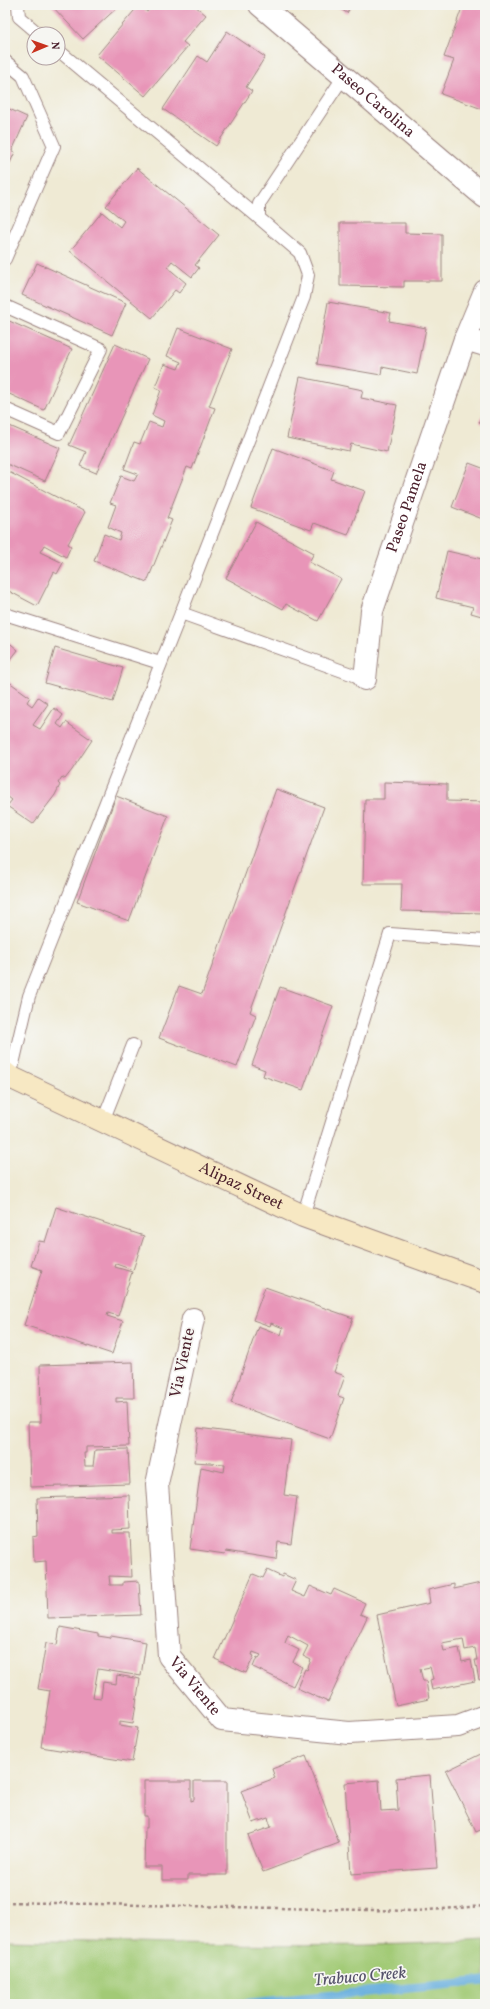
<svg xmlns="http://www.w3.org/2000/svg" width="490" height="2009" viewBox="0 0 490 2009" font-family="Vollkorn,serif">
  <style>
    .green { fill: #a2ca76; stroke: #767450 }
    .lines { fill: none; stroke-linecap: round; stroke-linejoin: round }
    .stream { stroke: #67afde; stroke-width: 9 }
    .building { fill: #e895b8 }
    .service-casing { stroke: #9c8480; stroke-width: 14 }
    .minor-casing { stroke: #9c8480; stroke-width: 24 }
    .secondary-casing { stroke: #9c8480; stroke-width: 24 }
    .path { stroke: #9c8480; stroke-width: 2.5; stroke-dasharray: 3 3; stroke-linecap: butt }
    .service { stroke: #fff; stroke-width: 12 }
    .minor { stroke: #fff; stroke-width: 22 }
    .secondary { stroke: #f7e8c3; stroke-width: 22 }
    .labels { text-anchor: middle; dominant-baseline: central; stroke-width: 3.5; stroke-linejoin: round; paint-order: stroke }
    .street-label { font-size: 16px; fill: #4a1f2b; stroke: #f6f6f2 }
    .water-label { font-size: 17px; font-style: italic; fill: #54516a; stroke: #f6f6f2 }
  </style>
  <rect width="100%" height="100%" fill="#f6f6f2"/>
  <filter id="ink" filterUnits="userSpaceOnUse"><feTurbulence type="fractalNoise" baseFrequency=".025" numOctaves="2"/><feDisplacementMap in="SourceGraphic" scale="8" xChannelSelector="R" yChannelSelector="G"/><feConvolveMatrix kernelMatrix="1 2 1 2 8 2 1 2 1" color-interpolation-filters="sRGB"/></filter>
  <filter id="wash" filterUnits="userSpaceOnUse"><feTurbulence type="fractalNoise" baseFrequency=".012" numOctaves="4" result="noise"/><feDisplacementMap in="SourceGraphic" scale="16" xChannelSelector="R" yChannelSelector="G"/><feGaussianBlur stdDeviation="0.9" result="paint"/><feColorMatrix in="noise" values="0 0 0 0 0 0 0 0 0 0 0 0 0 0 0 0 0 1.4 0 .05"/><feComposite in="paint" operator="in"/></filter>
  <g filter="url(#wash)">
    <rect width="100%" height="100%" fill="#efead4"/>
    <path class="green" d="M5,1940c160,3 321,11 480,0v64h-480z"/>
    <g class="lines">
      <polyline class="stream" points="239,2004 485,1981"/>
    </g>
    <g id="blocks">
      <g class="building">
        <polygon points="51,5 120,5 83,39"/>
        <polygon points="139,5 147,12 153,5 194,5 206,15 183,42 188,46 145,96 97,55"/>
        <polygon points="334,5 352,5 347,13"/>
        <polygon points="463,5 485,5 485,110 441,94 454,60 444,57"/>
        <polygon points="227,31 265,57 246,87 252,91 216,146 163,109 198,56 207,62"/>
        <polygon points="5,107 27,117 12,151 15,152 10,163 5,160"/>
        <polygon points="137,168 219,235 195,265 199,268 192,277 172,261 167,267 186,283 179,293 175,290 152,318 70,251 102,212 120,227 124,221 106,206"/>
        <polygon points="340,223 405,223 405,233 442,234 442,281 404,281 404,287 340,286"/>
        <polygon points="37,263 126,303 112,335 22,295"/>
        <polygon points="328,302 391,313 389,321 426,328 417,374 382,367 381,375 317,364"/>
        <polygon points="7,320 72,349 44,410 5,392 5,324"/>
        <polygon points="178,328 232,349 209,406 215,408 192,469 187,467 167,518 172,520 147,582 94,561 104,534 119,540 121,533 108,527 116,505 110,503 121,476 134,481 138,474 124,469 134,442 140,444 149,422 162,427 164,421 152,415 161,390 155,387 164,364 178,369 181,362 167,356"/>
        <polygon points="115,344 148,359 96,473 80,466 86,452 69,445"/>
        <polygon points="300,377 363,390 361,398 397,405 387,452 351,444 349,451 287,438"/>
        <polygon points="485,410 485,425 479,422"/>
        <polygon points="5,424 60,448 45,481 5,463"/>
        <polygon points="273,448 334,471 331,479 365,491 348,535 314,523 311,530 251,508"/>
        <polygon points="469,463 485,469 485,520 452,507"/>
        <polygon points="5,470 85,512 68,544 71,546 66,557 44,545 40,552 63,563 57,574 54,572 37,606 5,589"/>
        <polygon points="256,522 314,553 309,562 341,579 318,621 286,604 283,609 226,578"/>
        <polygon points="485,548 485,617 471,613 473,607 436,598 447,551 482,559"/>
        <polygon points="5,639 18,650 5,667"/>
        <polygon points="55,648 123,668 113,702 45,683"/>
        <polygon points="5,679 30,697 27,702 32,706 38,697 48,704 33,725 40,729 54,708 63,715 57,724 62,728 66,722 92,740 72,770 65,779 62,777 58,783 60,785 55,795 33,824 7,806 12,800 7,796 5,798"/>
        <polygon points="384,782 447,784 447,801 485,802 485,913 401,911 402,884 363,884 365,799 384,799"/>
        <polygon points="276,789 324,807 250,1012 256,1015 237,1067 159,1038 179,986 202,994"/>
        <polygon points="116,796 168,816 129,921 77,902"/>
        <polygon points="280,987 333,1006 303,1090 263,1076 265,1070 252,1065"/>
        <polygon points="56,1207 144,1236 133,1270 116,1264 115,1267 132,1272 118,1316 108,1313 107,1316 123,1321 112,1354 24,1325 42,1270 31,1266 39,1241 45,1242"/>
        <polygon points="265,1287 353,1318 334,1372 345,1376 338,1396 344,1398 330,1439 231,1403 258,1326 281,1335 283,1328 271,1323 270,1326 253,1320"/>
        <polygon points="133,1362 134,1398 116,1398 116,1402 127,1401 129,1446 86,1447 86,1453 84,1453 85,1466 93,1466 95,1450 128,1449 130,1484 30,1487 28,1422 41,1422 40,1365"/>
        <polygon points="198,1428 291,1440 284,1495 297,1497 291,1544 278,1542 276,1559 226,1551 225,1554 190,1549 201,1467 224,1472 225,1464 194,1462"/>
        <polygon points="129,1495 130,1529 112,1530 112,1533 130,1533 132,1577 109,1576 110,1585 123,1585 123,1582 139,1581 141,1615 48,1618 46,1561 34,1562 33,1537 38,1536 37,1498"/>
        <polygon points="267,1570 282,1577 283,1574 296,1580 291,1591 305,1597 310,1586 331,1595 334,1589 365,1603 360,1614 367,1617 328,1702 297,1688 305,1669 307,1670 311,1660 303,1656 308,1646 288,1635 285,1643 299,1650 293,1662 302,1667 293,1686 253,1667 257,1657 259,1658 261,1655 253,1652 252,1655 254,1656 246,1673 215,1659 253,1574 263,1578"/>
        <polygon points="485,1582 485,1678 479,1680 475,1660 477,1660 475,1648 465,1650 463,1639 442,1643 444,1651 459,1648 462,1662 471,1660 475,1681 432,1690 430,1680 433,1679 430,1667 420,1669 423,1681 426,1681 429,1699 396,1706 377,1615 430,1603 428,1590 454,1584 454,1589"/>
        <polygon points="60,1627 98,1634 98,1636 111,1638 111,1636 146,1642 141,1676 98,1669 93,1697 101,1698 103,1682 116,1684 117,1675 140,1679 133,1723 120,1721 120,1725 138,1728 132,1762 41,1747 50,1691 38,1689 46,1643 57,1645"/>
        <polygon points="485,1752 485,1828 476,1832 446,1771"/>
        <polygon points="306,1756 339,1843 263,1872 248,1835 271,1827 268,1818 253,1823 241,1791 275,1778 272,1769"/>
        <polygon points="430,1775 437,1868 351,1874 345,1783 379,1780 381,1811 398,1810 396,1778"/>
        <polygon points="144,1781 191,1781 191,1801 194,1800 194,1781 227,1781 227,1875 188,1875 188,1880 162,1880 162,1867 144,1867 145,1828 147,1828 147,1816 144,1816"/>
      </g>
    </g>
  </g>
  <g filter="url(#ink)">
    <use href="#blocks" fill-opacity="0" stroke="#9c8480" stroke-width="1"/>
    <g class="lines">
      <defs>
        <g id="service">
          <polyline points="18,5 19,17 39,34"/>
          <polyline points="58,50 259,218"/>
          <polyline points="5,61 23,76 54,146 5,259"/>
          <polyline points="5,306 101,349 59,433 5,409"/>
          <polyline points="181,613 304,297 308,275 300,253 259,218 259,204 344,76"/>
          <polyline points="5,614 160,663"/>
          <polyline points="10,1077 29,996 181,613 365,679"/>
          <polyline points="103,1121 133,1045"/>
          <polyline points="303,1216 390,934 485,941"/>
        </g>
        <g id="minor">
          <path id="s1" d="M260,5l225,192"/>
          <polyline points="465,339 485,345"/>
          <path id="s2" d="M365,679l7,-68 93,-272 20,-48"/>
          <path id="s3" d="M193,1319l-36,165 12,172 53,64 127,13 109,-7 27,-10"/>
        </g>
        <g id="secondary">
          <path id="s4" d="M5,1073l5,4 293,139 182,66"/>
        </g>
      </defs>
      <use href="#service" class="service-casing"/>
      <use href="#minor" class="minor-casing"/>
      <use href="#secondary" class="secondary-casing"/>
      <polyline class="path" points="5,1902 414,1911 485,1906"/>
      <use href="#service" class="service"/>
      <use href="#minor" class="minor"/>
      <use href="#secondary" class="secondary"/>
    </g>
  </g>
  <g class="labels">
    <g class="street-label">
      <text stroke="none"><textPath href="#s1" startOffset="148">Paseo Carolina</textPath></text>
      <text stroke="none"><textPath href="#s2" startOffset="178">Paseo Pamela</textPath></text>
      <text stroke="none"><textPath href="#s4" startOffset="262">Alipaz Street</textPath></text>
      <text transform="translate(183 1363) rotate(-78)">Via Viente</text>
      <text stroke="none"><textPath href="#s3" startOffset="381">Via Viente</textPath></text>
    </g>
    <g class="water-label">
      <text transform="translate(360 1977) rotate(-5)">Trabuco Creek</text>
    </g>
  </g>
  <rect width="490" height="2009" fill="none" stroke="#f6f6f2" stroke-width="20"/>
  <g transform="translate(46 46) rotate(88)"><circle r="19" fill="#f6f6f2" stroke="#b1a0a2"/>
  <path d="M0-3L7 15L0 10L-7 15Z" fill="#c8321e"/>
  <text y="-6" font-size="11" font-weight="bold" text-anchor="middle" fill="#4a1f2b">N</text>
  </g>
</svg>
